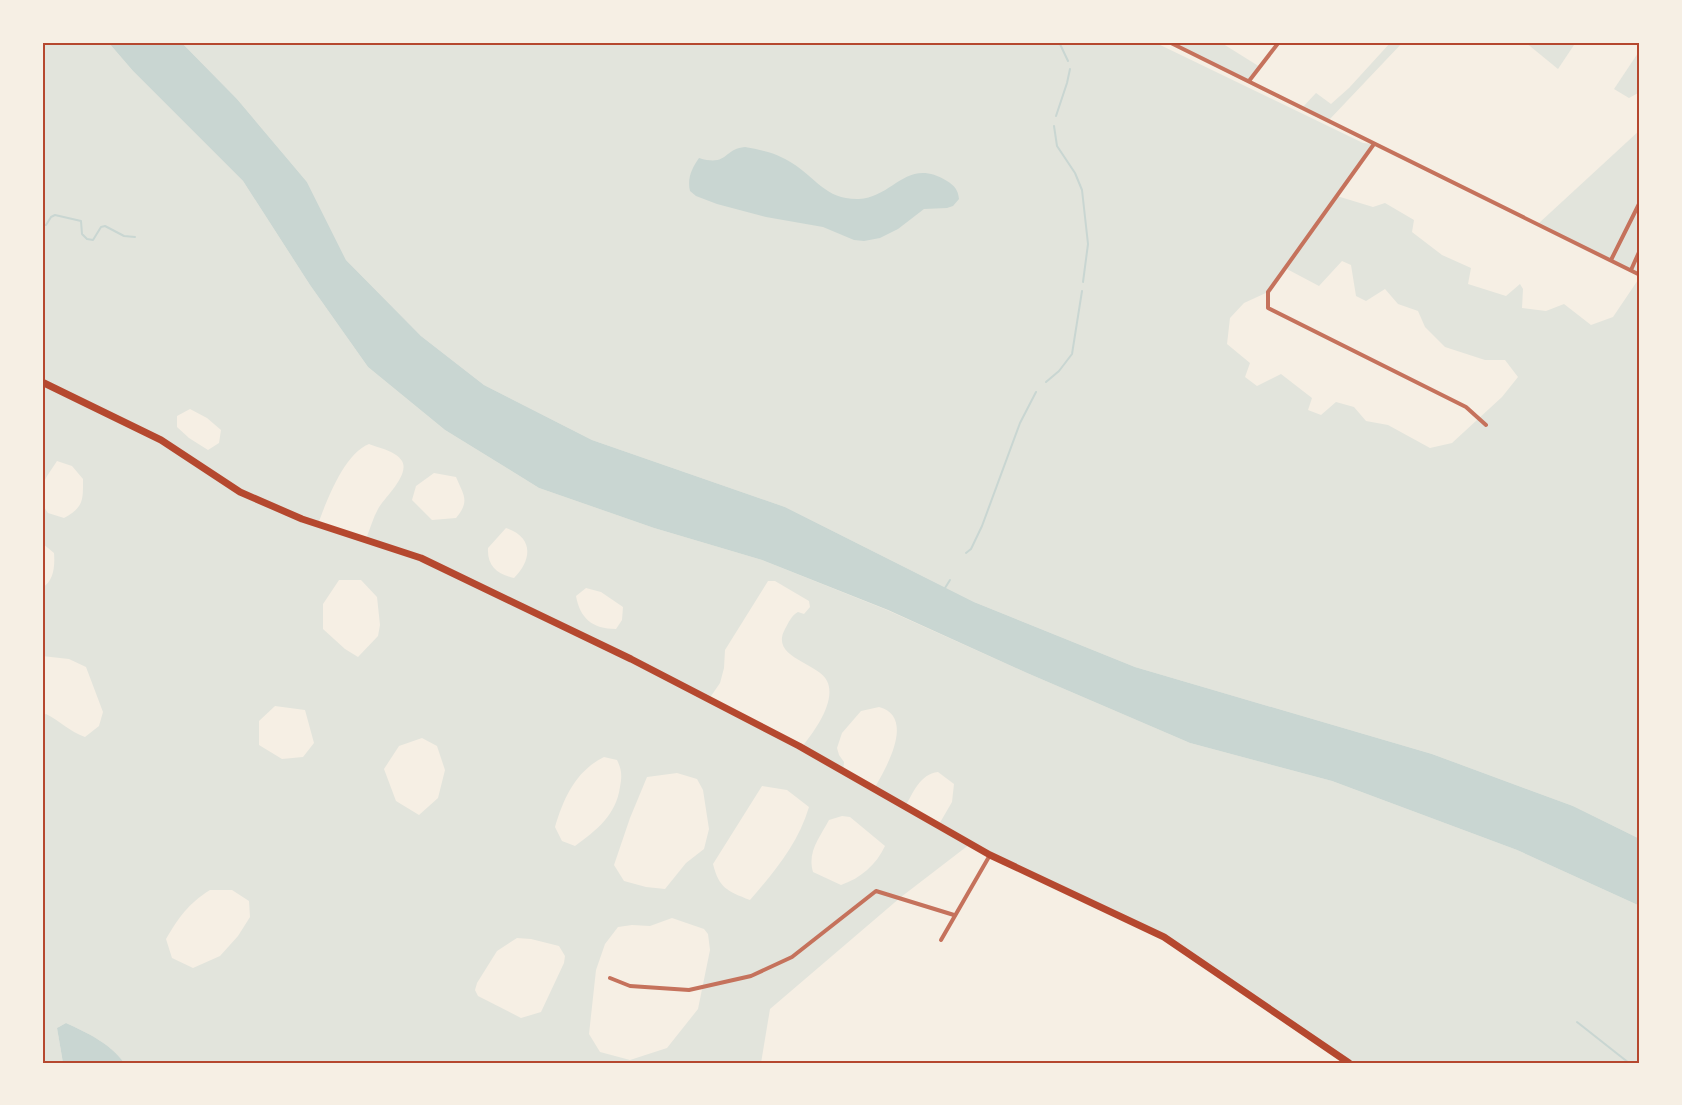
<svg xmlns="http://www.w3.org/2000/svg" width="1682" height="1105" viewBox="0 0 1682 1105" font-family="Roboto,sans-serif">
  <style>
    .green { fill: #e2e4dc; fill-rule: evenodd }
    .water { fill: #c9d6d2 }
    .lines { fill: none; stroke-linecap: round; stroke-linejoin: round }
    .stream { stroke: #c9d6d2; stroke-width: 2 }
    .minor { stroke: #c5725c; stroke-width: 4 }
    .trunk { stroke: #b5482f; stroke-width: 7 }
    .neatline { fill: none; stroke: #b5482f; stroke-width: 2 }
  </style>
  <rect width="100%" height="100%" fill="#f6efe4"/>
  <g class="green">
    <path d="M42,42h66l25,29 110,110 67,104 58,82 77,63 94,58 115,40 108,32 125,50 140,63 163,70 142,38 185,69 123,56v157h-291l-185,-126 -194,-93 -69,53 -131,112 -9,54h-637c-13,-19 -38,-31 -58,-40l-9,5 6,35h-21v-347l4,-2c14,7 24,18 39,23l14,-11 4,-14 -17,-45 -17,-8 -27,-3v-68c12,-7 13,-22 12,-35l-12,-10v-39l6,9 16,5c20,-11 19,-18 19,-39l-11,-13 -15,-5 -10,15 -5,10zM190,409l17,9 14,12 -2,13 -11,7 -19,-12 -12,-11v-11zM369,444c10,4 27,7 33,17 8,14 -17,36 -24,48 -5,9 -8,20 -12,30l-48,-15c9,-24 26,-70 51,-80zM434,473l22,4c8,19 14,24 0,41l-24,2 -20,-20 4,-14zM506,528c28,9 26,32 8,50 -17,-4 -27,-12 -26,-30zM339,580h22l16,17 3,28 -2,11 -20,21 -13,-8 -22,-20v-25zM768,581h7l34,20 1,6 -6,7 -6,-2c-7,4 -9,10 -13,17 -16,29 34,34 42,52 10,20 -13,51 -25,66l-93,-48 11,-16 4,-15 1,-18zM586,588l15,4 22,15 -1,13 -6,9c-24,0 -36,-11 -40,-33zM275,706l30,4 9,33 -11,14 -21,2 -23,-14v-24zM879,707c37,10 7,61 -5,82l-31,-17 1,-10 -5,-7 -2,-7 5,-15 19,-22zM422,738l15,8 8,24 -7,28 -19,17 -23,-14 -12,-32 15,-23zM604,757l13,3c5,10 5,16 3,27 -4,28 -23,43 -45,59l-13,-5 -7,-14c9,-30 21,-56 49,-70zM938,772l16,12 -2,18 -14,24 -33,-19c8,-14 15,-33 33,-35zM677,773l20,6 6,11 6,39 -5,20 -18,14 -21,26 -19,-2 -22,-6 -10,-16 16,-47 17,-41zM762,786l25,4 22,17c-11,37 -34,64 -59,93 -23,-9 -31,-12 -37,-36zM842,816l8,1 35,29c-9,19 -24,32 -44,39l-28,-13c-6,-20 7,-35 16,-52zM210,890h22l17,11 1,16 -12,19 -18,20 -27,12 -21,-10 -6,-19c13,-22 22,-35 44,-49zM672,918l32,11 4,5 2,16 -12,59 -31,39 -37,12 -30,-8 -11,-18 7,-64 9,-26 13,-17 14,-2 18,1zM517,938l14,1 28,7 6,10 -1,7 -23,49 -20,6 -43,-22 -3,-6 2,-7 20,-32z"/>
    <path d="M181,42h973l209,101 11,1 -37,52 36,11 12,-4 29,17 -2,12 30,23 29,13 -3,16 38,12 14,-12 3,5 -1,19 24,3 18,-7 27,21 22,-8 27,-40v562l-67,-33 -141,-52 -297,-87 -161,-65 -189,-95 -193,-67 -108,-55 -63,-49 -75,-76 -39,-78 -70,-83zM1342,261l9,4 5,31 10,5 19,-12 13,15 20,7 7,16 20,20 40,13h20l13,17 -16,20 -50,46 -22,5 -42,-23 -22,-4 -12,-14 -18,-5 -15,13 -13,-5 4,-12 -31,-24 -24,12 -12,-9 5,-14 -23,-19 3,-26 14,-15 24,-11 17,-24 34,18z"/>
    <polygon points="1169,42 1220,42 1260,67 1249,81"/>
    <polygon points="1391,42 1403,42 1328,121 1302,108 1316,93 1331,104 1349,88"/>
    <polygon points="1525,42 1576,42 1558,69"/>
    <polygon points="1640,50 1640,92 1629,98 1614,89"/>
    <polygon points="1640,130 1640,275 1538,224"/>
  </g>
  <g class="water">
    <polygon points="108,42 181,42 237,99 307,182 346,260 421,336 484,385 592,440 785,507 974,602 1135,667 1432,754 1573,806 1640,839 1640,906 1517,850 1332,781 1190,743 1027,673 888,610 762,560 654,528 539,488 445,430 368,367 310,285 243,181 133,71"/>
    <path d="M745,147c17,3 32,6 47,16 24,15 34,37 67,36 35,-2 48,-43 88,-18 8,5 11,9 12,18l-6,7 -6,2 -23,1 -26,20 -18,9 -16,3 -10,-1 -31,-13 -57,-10 -49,-13 -21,-8 -6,-5c-3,-13 2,-23 9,-33 29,9 24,-9 46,-11z"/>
    <path d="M66,1023c20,9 45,21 58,40h-61l-6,-35z"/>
  </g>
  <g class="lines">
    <g class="stream">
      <polyline points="1059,42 1068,61"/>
      <polyline points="1056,116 1067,83 1070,69"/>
      <polyline points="1054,126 1057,146 1075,173 1082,190 1088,244 1083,282"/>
      <polyline points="42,225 46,225 51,217 55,215 81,221 82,234 87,239 93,240 101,227 105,226 124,236 135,237"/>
      <polyline points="1046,382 1059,371 1072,354 1082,291"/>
      <polyline points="966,553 971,549 982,526 1020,423 1036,392"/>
      <polyline points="945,588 950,580"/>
      <polyline points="1577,1022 1629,1063"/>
    </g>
    <g class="minor">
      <polyline points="1169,42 1640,275"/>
      <polyline points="1249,81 1279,42"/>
      <polyline points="1374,144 1268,292 1268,308 1466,407 1486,425"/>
      <polyline points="1611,260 1640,202"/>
      <polyline points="1631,270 1640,250"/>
      <polyline points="941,940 990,855"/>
      <polyline points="610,978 630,986 689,990 751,976 792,957 876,891 954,915"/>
    </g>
    <polyline class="trunk" points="42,382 161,440 240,492 302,519 421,558 631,659 799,746 990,855 1164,937 1349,1063"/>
  </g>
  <rect width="1682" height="1105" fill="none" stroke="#f6efe4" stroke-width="87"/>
  <rect x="44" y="44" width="1594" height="1018" class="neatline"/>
</svg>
